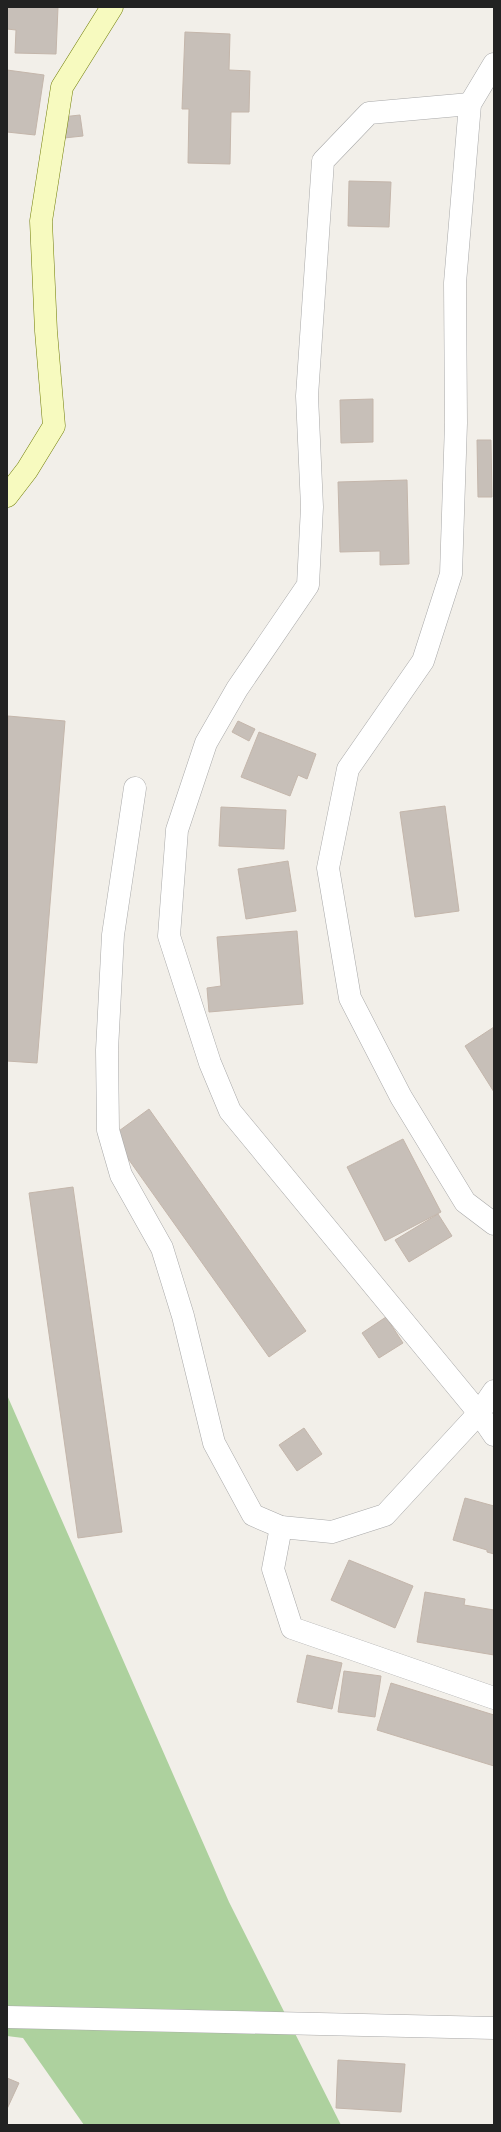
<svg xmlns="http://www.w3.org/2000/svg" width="501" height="2132" viewBox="0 0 501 2132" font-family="'IBM Plex Sans',sans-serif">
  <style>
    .forest { fill: #add19e }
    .building { fill: #c7bfb8; stroke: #c4b6ab }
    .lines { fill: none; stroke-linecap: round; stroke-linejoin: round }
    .minor-casing { stroke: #a9a9a9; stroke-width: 23 }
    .secondary-casing { stroke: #707d05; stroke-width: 23 }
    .minor { stroke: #fff; stroke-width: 22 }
    .secondary { stroke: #f7fabf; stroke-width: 22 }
  </style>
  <rect width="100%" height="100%" fill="#f2efe9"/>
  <polygon class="forest" points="7,1395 229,1902 341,2125 84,2125 23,2038 7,2036"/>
  <g class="building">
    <polygon points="7,7 58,7 56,54 15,53 16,30 7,29"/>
    <polygon points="185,32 230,34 229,70 250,71 249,112 231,112 230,164 188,163 189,109 182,109"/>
    <polygon points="7,70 44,75 35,135 7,132"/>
    <polygon points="80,115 83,136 64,138 62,117"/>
    <polygon points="349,181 391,182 389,227 348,226"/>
    <polygon points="373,399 373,442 341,443 340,400"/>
    <polygon points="477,440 491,440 492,497 478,497"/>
    <polygon points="407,480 409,564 380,565 380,551 340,552 338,482"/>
    <polygon points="8,716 65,721 37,1063 7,1061"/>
    <polygon points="238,721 255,729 249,741 232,732"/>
    <polygon points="259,732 316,754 307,779 298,775 290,796 241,777"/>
    <polygon points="445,806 459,911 415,917 400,812"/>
    <polygon points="221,807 286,810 284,849 219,846"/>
    <polygon points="288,861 296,911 246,919 238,869"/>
    <polygon points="297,931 303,1004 209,1012 207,988 221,986 217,937"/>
    <polygon points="494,1027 494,1092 465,1046"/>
    <polygon points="149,1109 306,1331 269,1357 112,1136"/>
    <polygon points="403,1139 441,1212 385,1241 347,1167"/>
    <polygon points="73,1187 122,1532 78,1538 29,1193"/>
    <polygon points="438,1214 452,1236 409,1262 395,1240"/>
    <polygon points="386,1317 403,1343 379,1358 362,1333"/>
    <polygon points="304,1428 322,1454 297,1471 279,1445"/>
    <polygon points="465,1498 494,1506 494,1554 487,1552 487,1550 453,1540"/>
    <polygon points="349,1560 413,1586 395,1628 331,1600"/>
    <polygon points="425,1592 465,1599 464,1605 494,1610 494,1655 417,1642"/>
    <polygon points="307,1655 342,1663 332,1709 297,1702"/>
    <polygon points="344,1671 381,1676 375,1717 338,1712"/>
    <polygon points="391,1683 494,1715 494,1766 377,1730"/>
    <polygon points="338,2060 405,2064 401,2112 336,2108"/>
    <polygon points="7,2078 19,2083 7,2109"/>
  </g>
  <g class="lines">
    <defs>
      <g id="minor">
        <polyline points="494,64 470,104 455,283 456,423 451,574 423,661 348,769 328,868 350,998 401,1097 465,1202 494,1224"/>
        <polyline points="470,104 369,113 323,161 307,396 312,507 308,585 237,689 206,743 177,830 169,936 210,1063 230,1111 479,1413 494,1435"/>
        <polyline points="135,788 113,935 107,1050 108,1130 121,1175 162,1248 183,1316 214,1443 253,1515 281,1527 332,1532 385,1515 479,1413 494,1391"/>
        <polyline points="281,1527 273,1569 292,1628 494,1698"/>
        <polyline points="7,2017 494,2028"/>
      </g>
      <polyline id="secondary" points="7,496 27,470 54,426 46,331 41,221 62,87 112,7"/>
    </defs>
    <use href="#minor" class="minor-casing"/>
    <use href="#secondary" class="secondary-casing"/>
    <use href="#minor" class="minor"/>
    <use href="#secondary" class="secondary"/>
  </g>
  <rect width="501" height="2132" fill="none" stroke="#222222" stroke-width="16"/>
</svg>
